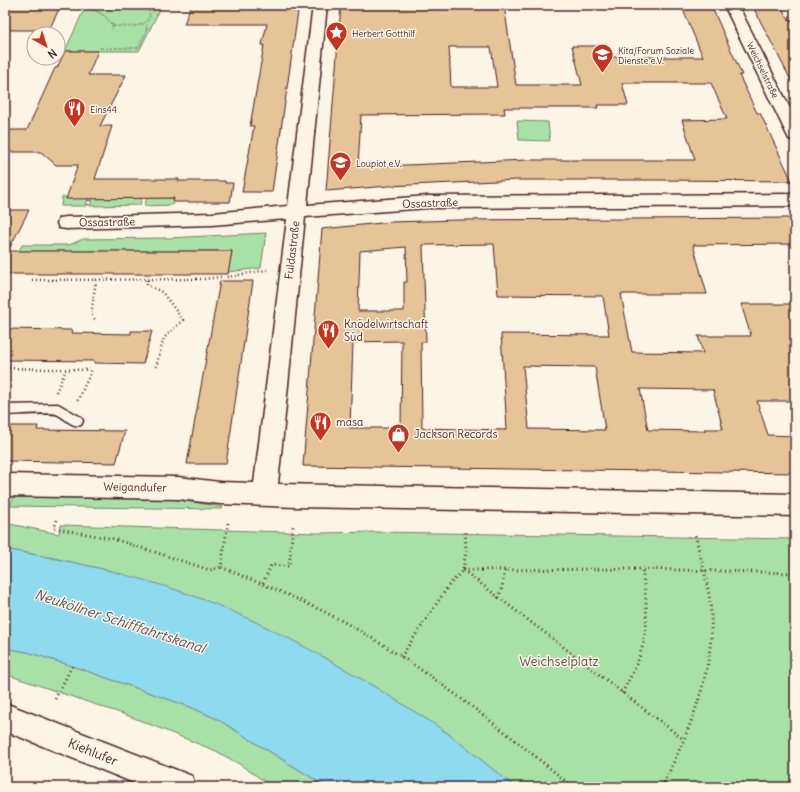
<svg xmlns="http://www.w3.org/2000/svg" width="800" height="792" viewBox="0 0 800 792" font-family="Delius,sans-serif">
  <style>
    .green { fill: #a8e1a5; stroke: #798068 }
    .water { fill: #8edaee; stroke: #738fa0 }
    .building { fill: #e5c497; stroke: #4a1f2b; fill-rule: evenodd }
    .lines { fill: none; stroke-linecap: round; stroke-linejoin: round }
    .lane-casing { stroke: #4a1f2b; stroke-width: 3 }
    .street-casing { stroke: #4a1f2b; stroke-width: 3 }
    .path-far2 { stroke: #4a1f2b; stroke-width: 2; stroke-dasharray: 0.5 2; stroke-linecap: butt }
    .path-far1 { stroke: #4a1f2b; stroke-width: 2.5; stroke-dasharray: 1 3; stroke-linecap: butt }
    .path { stroke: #4a1f2b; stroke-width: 3; stroke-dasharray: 1 3.5; stroke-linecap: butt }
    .lane { fill: #fcf5e5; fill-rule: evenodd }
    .street { fill: #fcf5e5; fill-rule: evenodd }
    .labels { text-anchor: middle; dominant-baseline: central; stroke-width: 3; stroke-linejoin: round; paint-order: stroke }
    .far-poi-label { font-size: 9px; fill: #4a1f2b; stroke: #fcf5e5; text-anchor: start }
    .far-street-label { font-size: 9px; fill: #4a1f2b; stroke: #fcf5e5 }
    .street-label { font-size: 11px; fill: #4a1f2b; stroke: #fcf5e5 }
    .poi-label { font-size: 11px; fill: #4a1f2b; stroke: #fcf5e5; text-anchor: start }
    .near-park-label { font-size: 13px; fill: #62504a; stroke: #fcf5e5 }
    .near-street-label { font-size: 13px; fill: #4a1f2b; stroke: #fcf5e5 }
    .near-water-label { font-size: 14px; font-style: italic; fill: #5b4e5c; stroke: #fcf5e5 }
  </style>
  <rect width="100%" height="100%" fill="#fcf5e5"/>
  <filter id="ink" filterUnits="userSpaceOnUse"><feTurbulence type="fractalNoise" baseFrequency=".025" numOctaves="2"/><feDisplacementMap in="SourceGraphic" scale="8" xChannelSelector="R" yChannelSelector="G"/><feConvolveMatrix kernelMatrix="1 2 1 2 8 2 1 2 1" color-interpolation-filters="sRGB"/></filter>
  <g filter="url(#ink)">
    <g class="green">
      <polygon points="86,5 162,5 139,51 65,51"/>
      <polygon points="517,121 548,122 550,141 519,140"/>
      <polygon points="62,197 88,198 86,206 61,206"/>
      <polygon points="93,198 142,198 140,205 90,206"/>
      <polygon points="147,198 174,198 172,205 144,206"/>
      <polygon points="266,233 261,268 228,272 232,251 19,251 22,245 69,245 83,239 168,238"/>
      <polygon points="14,497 173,499 223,507 222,509 10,506"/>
      <polygon points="5,523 59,534 61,525 318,533 378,532 795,539 795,787 515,787 446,732 365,681 111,571 53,558 5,549"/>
      <polygon points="5,648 27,652 72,666 188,706 217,719 327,787 273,787 239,764 216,751 129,716 5,674"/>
    </g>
    <path class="water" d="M5,549c71,13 142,28 210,55 61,25 125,61 181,96 17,11 35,21 51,33 23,17 45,36 68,54h-188l-110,-68 -29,-13 -116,-40 -45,-14 -22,-4z"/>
    <g class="building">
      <polygon points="5,5 61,5 49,30 5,30"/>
      <polygon points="191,5 299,5 272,192 242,192 254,126 250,126 264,45 262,45 267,24 184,24"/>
      <path d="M341,5h163l12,80h66l-10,-39h37l3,11h91l-22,-52h30l31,70h-3l18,38h3l32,68 -135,-1h-139l-129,6 -63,5zM449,47h42l6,40h-46zM622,83h89l16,36 -45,1 13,40h-168l-169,7 3,-52 144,-1 -1,-6h94l-1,-3h31z"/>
      <polygon points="752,5 780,5 789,20 791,20 795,26 795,88"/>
      <polygon points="65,51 98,51 88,75 126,75 100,126 112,126 95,179 179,179 178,181 225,181 225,183 233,183 230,202 173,202 174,198 66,199 78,165 56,165 41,152 5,152 5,130 27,130 55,68 57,68"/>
      <polygon points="5,210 29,210 8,251 232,251 228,274 5,274"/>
      <path d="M795,218v26l-102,1 14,49h-86l11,58 71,1 -5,-17h53l-10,-32h54v97h-38l11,34 27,1v37l-492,-7 19,-237 69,-7 67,-2zM494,244l4,51 105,1 6,39 -108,-1 6,96 -85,-2 -1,-86h5l-3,-97zM406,247l1,35h-3v29h-46l2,-60zM402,341l-1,87h-51l3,-86zM523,366l72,1 10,63 -76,-1zM640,389l73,1 10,39h-19l1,2 -57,-1z"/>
      <polygon points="220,281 253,281 226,464 187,464"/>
      <polygon points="5,329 72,330 71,333 131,334 131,331 152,331 143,364 94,363 95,361 5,360"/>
      <polygon points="5,426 38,426 37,430 125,431 116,463 5,461"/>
    </g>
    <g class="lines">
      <defs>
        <path id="lane" d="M58,404l23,13 2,4 -2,4c-10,3 -16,-8 -25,-11 -8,-2 -41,1 -51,1v-10z"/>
        <g id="street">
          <polygon points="313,5 327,5 307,205 428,196 795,194 795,206 428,208 305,217 278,484 795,494 795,516 296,507 220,504 178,499 5,496 5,474 178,477 220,482 254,483 287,219 212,225 66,229 59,228 57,223 59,218 66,217 212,213 288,206"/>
          <polygon points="724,5 738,5 795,118 795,140 789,139 787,135"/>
          <polygon points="5,703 192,776 196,787 144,787 5,731"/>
        </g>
      </defs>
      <use href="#lane" class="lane-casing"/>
      <use href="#street" class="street-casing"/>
      <g class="path-far2">
        <polyline points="94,5 92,9 105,16 113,26 112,29"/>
        <path d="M113,26c14,0 30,4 37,-10l-1,-5 3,-6"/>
        <polyline points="100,48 139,48 147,29 146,24"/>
        <polyline points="90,200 91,198"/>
      </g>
      <g class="path-far1">
        <polyline points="88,205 90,199"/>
        <polyline points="227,277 267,270"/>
        <polyline points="32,280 203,279 221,277"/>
        <polyline points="96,280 91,315 96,320"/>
        <polyline points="147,280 147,285 162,292 183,320 164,338 155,370"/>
        <polyline points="5,368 92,370 77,402"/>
        <polyline points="56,392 66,370"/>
      </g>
      <g class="path">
        <polyline points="57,520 54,528 114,539 210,570 221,567"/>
        <path d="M228,523l-7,44c45,19 90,36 132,60 79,45 150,103 220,160"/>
        <polyline points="463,570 642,569 795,573"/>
        <polyline points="463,570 683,739"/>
        <polyline points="263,583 271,565 289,566 293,526"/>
        <polyline points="498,598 502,588 505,570"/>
        <polyline points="401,657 449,585 463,570 466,551 465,529"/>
        <path d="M622,693c7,-14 15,-27 19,-42 9,-27 5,-55 1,-82"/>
        <polyline points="55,699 72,666"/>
        <polyline points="664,782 671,787"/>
        <path d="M662,787c26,-54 52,-111 49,-172 -1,-27 -10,-54 -16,-81"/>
      </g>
      <use href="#lane" class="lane"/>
      <use href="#street" class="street"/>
    </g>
  </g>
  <defs>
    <symbol id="sight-pin" viewBox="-11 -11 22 30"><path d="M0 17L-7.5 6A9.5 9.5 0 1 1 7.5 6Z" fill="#c8321e" stroke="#fcf5e5"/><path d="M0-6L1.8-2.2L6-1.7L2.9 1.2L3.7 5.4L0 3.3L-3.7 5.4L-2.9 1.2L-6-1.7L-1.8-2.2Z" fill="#fff"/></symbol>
    <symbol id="school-pin" viewBox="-11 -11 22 30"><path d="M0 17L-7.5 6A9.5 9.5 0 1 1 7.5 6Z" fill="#c8321e" stroke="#fcf5e5"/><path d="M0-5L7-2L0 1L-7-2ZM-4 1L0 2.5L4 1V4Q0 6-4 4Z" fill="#fff"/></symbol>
    <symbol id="restaurant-pin" viewBox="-11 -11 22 30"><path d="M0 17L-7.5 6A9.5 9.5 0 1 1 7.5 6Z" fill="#c8321e" stroke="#fcf5e5"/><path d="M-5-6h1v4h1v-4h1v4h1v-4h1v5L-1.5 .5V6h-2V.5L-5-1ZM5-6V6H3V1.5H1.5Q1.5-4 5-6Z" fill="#fff"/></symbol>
    <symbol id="shop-pin" viewBox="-11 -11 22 30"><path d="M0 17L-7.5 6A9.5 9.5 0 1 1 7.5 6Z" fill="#c8321e" stroke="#fcf5e5"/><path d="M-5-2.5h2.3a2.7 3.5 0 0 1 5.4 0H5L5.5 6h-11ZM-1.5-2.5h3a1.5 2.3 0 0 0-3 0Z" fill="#fff"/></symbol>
  </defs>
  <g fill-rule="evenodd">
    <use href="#sight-pin" x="324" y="20" width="25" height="34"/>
    <use href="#school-pin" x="590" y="42" width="25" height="34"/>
    <use href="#restaurant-pin" x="62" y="96" width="25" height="34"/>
    <use href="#school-pin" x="328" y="150" width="25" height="34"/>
    <use href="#restaurant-pin" x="316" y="318" width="25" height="34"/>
    <use href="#restaurant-pin" x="308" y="410" width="25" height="34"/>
    <use href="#shop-pin" x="386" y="422" width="25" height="34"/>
  </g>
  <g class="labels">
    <g class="far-poi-label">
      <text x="352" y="33">Herbert Gotthilf</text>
      <text x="618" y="50">Kita/Forum Soziale<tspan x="618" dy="10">Dienste e.V.</tspan></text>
      <text x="90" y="109">Eins44</text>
      <text x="356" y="163">Loupiot e.V.</text>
    </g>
    <g class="far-street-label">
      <text transform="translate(763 70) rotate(64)">Weichselstraße</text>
    </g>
    <g class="street-label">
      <text transform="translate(430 203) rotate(-2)">Ossastraße</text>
      <text transform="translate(107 222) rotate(-1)">Ossastraße</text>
      <text transform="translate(292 250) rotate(-83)">Fuldastraße</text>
      <text transform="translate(135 487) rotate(1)">Weigandufer</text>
    </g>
    <g class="poi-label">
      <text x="344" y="324">Knödelwirtschaft<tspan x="344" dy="13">Süd</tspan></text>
      <text x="336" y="422">masa</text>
      <text x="414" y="434">Jackson Records</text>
    </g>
    <g class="near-park-label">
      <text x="559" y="661">Weichselplatz</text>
    </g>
    <g class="near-street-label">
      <text transform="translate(93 752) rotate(22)">Kiehlufer</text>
    </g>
    <g class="near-water-label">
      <text transform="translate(120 621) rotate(18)">Neuköllner Schifffahrtskanal</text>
    </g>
  </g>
  <rect width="800" height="792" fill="none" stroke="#fcf5e5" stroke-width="20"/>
  <rect x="10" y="10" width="780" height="772" fill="none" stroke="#4a1f2b" stroke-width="1.5" filter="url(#ink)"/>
  <g transform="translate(46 46) rotate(141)"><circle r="19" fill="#fcf5e5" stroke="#b59f9b"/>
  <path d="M0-3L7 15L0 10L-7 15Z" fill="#c8321e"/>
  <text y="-6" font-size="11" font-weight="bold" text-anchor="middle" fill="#4a1f2b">N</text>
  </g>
</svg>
